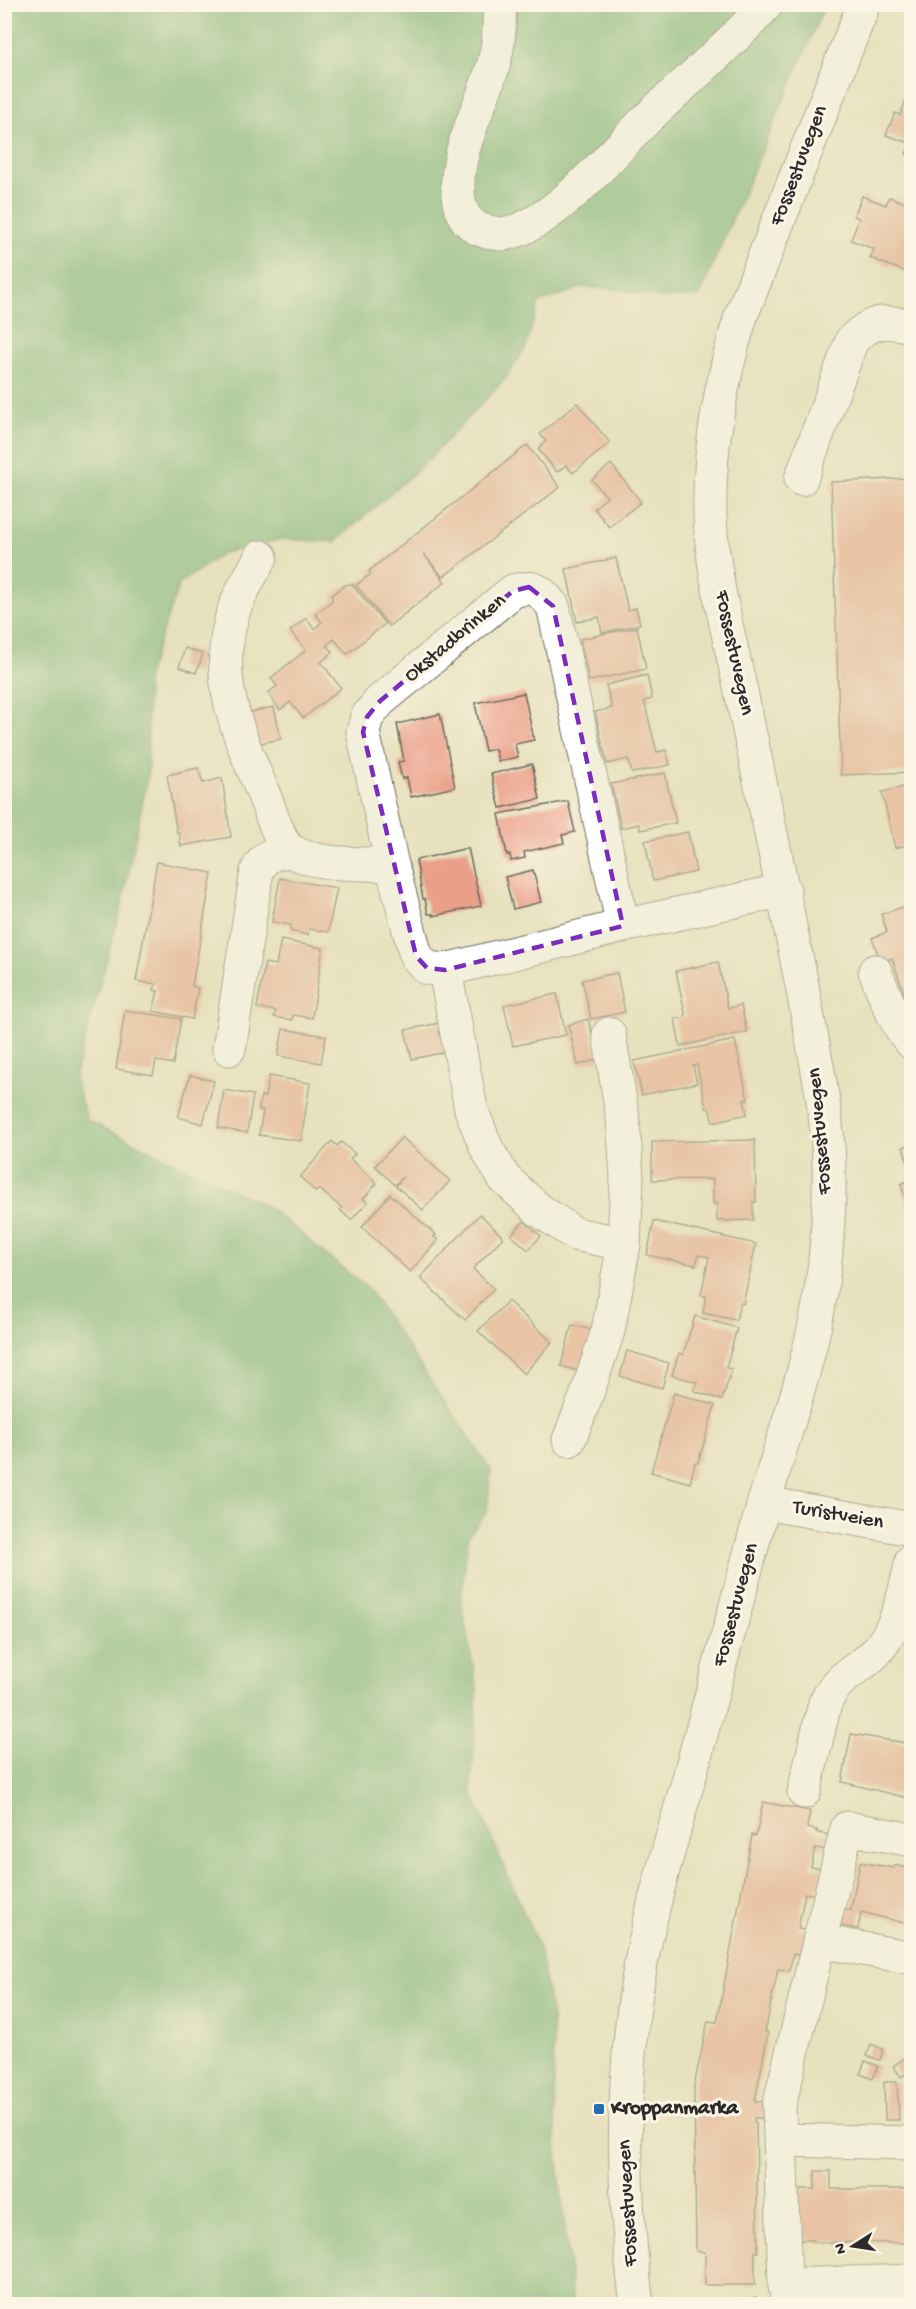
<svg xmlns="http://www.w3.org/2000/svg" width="916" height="2309" viewBox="0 0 916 2309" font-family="'Gochi Hand',sans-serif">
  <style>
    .forest { fill: #6db073; stroke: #4c6e4f; stroke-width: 1.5 }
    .building { fill: #ea9f88 }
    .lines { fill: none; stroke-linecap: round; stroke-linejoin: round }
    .minor-casing { stroke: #6d6b5e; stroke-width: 35 }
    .minor { stroke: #fff; stroke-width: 33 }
    .marked { fill: none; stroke: #7b2cbf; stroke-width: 4.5; stroke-dasharray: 12 8; stroke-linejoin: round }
    .poi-dot { fill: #1f6fb2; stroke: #fcf5e5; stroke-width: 2 }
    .labels { text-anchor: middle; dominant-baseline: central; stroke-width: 6; stroke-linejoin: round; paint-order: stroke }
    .street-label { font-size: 21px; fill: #2b2b2b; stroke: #fcf5e5 }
    .poi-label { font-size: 21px; font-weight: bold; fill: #2b2b2b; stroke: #fcf5e5; text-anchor: start }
  </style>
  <rect width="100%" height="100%" fill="#fcf5e5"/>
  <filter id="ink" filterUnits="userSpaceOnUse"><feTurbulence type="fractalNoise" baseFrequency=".0167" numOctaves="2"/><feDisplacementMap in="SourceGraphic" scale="12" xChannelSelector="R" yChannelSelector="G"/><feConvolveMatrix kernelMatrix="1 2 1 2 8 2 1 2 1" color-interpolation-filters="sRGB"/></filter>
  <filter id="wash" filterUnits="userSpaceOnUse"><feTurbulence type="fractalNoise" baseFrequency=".008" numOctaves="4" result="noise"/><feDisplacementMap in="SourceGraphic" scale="24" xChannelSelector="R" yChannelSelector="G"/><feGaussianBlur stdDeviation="1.35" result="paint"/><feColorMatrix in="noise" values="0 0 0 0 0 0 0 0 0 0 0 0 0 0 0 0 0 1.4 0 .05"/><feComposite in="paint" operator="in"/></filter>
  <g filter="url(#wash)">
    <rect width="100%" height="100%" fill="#e7e1be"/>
    <polygon class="forest" points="5,5 825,5 699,296 662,298 623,290 583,287 539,303 525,349 505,379 424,464 335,542 282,539 223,553 179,584 147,676 148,775 122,905 74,1078 87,1120 268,1207 368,1289 491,1470 487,1512 468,1536 461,1601 477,1689 471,1790 539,1948 552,2018 556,2143 573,2304 5,2304"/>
    <g id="blocks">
      <g class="building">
        <polygon points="908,95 912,97 912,156 906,154 910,143 886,135 895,113 900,115"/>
        <polygon points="862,196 886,205 889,197 912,205 911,274 870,258 874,249 851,240 859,218 854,216"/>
        <polygon points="577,403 610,443 573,473 566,465 557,472 538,449 546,441 540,434"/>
        <polygon points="527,445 560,487 443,577 423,553 445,582 389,626 356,585 371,574 369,571"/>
        <polygon points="611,464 641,502 609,527 594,508 607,497 592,480"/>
        <polygon points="912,478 912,772 841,775 831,482"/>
        <polygon points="616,558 628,610 636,608 640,624 602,633 599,617 577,622 566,569"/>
        <polygon points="352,584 385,624 347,654 334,639 327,645 333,652 321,662 341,688 303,718 290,702 280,710 268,693 277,686 271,678 306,650 290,631 306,618 314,629 322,622 315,614 332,601 332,595 345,585"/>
        <polygon points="637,627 646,669 589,681 580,639"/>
        <polygon points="185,648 203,654 196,673 179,667"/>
        <polygon points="647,675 652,699 644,701 657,752 666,750 670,765 632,773 628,759 607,764 595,712 612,708 606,685"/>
        <polygon points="524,693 534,740 515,744 518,757 498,761 495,749 485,751 475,703"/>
        <polygon points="274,707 281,739 256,744 250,712"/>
        <polygon points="440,714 455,787 411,797 407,778 402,779 398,762 404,761 397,724"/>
        <polygon points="532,764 540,799 500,808 491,774"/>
        <polygon points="198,768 203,783 222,778 231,837 181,846 179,832 177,833 167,775"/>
        <polygon points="665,773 676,823 640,830 639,824 621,828 611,784"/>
        <polygon points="912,785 912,844 895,848 882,792"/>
        <polygon points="568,801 575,832 562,835 564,843 524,852 525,858 511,861 510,855 507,855 499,814"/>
        <polygon points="688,832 696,872 653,881 645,841"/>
        <polygon points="468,848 481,906 433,916 433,914 428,914 425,899 423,899 416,860"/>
        <polygon points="157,862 212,873 192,986 198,988 192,1019 153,1011 158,991 154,990 156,984 136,981"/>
        <polygon points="533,870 541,902 513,909 505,877"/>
        <polygon points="280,878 337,888 328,932 309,929 308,935 290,931 291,925 272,922"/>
        <polygon points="912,904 912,997 906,999 892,958 881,962 872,938 887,932 881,914"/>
        <polygon points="281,940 323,948 312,1018 293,1015 292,1020 274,1017 276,1011 257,1008 265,963 276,965"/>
        <polygon points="718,962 728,1008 741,1005 747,1032 680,1046 675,1019 686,1017 676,971"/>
        <polygon points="617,973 625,1012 591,1019 582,980"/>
        <polygon points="557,994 566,1035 513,1046 504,1005"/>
        <polygon points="125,1010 181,1019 173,1064 156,1061 153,1075 116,1069"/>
        <polygon points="588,1019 599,1059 578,1065 568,1025"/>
        <polygon points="440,1023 446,1052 412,1059 405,1030"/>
        <polygon points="283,1029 326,1036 321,1063 278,1056"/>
        <polygon points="735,1040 748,1100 744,1100 747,1114 713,1122 709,1108 706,1108 697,1065 693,1066 697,1083 642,1095 634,1061"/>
        <polygon points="190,1075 214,1081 203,1124 178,1117"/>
        <polygon points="269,1076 310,1083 301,1141 259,1135 263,1110 259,1110 261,1096 265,1097"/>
        <polygon points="224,1090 253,1095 247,1133 218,1128"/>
        <polygon points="402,1137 450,1181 423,1210 396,1186 403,1177 395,1185 375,1166"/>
        <polygon points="755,1140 756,1202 753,1202 753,1220 717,1221 717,1203 713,1203 713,1179 652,1180 652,1142"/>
        <polygon points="332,1141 337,1146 341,1142 355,1154 350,1159 377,1183 363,1199 368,1202 351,1220 340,1210 342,1208 319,1189 316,1192 300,1177"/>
        <polygon points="912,1145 912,1173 911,1173 903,1147"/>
        <polygon points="912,1179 912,1207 908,1208 901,1184"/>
        <polygon points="390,1194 436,1235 434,1237 438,1240 410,1272 362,1227"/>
        <polygon points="480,1214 503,1237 473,1269 494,1289 465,1320 420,1278"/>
        <polygon points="524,1221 541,1236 528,1250 511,1235"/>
        <polygon points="654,1221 756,1244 743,1304 740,1303 736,1320 703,1313 706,1296 701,1295 709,1257 698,1255 696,1265 647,1255"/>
        <polygon points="508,1301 552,1342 524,1374 478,1331"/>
        <polygon points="695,1316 737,1328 726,1368 732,1369 722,1400 694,1391 697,1382 672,1375 679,1353 683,1355"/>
        <polygon points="572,1325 596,1331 585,1373 561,1366"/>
        <polygon points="627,1351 669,1363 662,1388 620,1376"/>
        <polygon points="674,1393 715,1405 698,1463 695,1463 690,1483 651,1472"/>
        <polygon points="851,1734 912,1744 912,1799 842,1782"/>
        <polygon points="763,1802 810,1811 807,1828 817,1830 816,1832 829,1835 826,1850 815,1848 811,1867 823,1869 817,1895 805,1893 798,1929 810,1931 805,1956 793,1954 789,1971 778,1969 765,2032 768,2033 755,2101 773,2102 772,2119 754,2118 754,2122 756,2122 758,2252 755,2252 755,2285 705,2285 705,2252 696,2251 694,2086 708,2021 717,2022 752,1835 756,1836"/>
        <polygon points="860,1862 894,1868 894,1865 912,1869 912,1925 861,1912 858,1929 837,1925 841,1908 851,1910"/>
        <polygon points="871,2044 883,2049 880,2060 867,2056"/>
        <polygon points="912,2053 912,2070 901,2077 893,2066"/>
        <polygon points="865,2061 878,2066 873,2079 860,2074"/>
        <polygon points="884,2082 897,2082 899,2120 885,2120"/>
        <polygon points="815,2171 831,2171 831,2189 912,2189 912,2243 813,2242 813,2240 796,2240 796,2189 815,2189"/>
        <polygon points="756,2297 758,2304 725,2304"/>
      </g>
    </g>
  </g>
  <g filter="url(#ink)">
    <use href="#blocks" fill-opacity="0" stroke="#6d6b5e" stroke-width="1.5"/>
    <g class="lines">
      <defs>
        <g id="minor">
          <path d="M499,4c1,20 0,40 -5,59 -12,44 -43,92 -35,139 3,14 11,25 25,29 5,1 13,3 18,3 50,-5 115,-87 150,-120 38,-36 80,-71 115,-110"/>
          <path d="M801,479l51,-139c20,-20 33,-20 60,-14"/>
          <path d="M261,557c-9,17 -21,35 -27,53 -23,68 5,124 30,185 5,13 17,51 29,57 25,14 70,11 99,13"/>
          <path d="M623,926l-70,-320c-15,-17 -17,-21 -40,-15l-133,110 -13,16 -4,15 29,133 24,91 11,12 18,2 178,-44 161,-36"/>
          <polyline points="445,970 471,1109 487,1149 504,1178 539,1210 575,1234 624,1244 608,1331 587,1394 569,1440"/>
          <path d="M875,971c10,24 19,52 37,72"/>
          <polyline points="609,1034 623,1119 627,1177 624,1244"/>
          <path d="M229,1049l28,-178c7,-16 17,-18 33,-20"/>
          <polyline points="764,1503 912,1529"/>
          <path d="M804,1792l21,-89c14,-30 33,-31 52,-52 21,-25 28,-59 35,-91"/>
          <polyline points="819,1941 912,1958"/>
          <polyline points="781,2140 912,2143"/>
          <polyline points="785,2285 912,2281"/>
          <path d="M637,2304c-14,-101 -16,-203 -2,-304 10,-74 33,-147 53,-218 25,-92 50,-184 75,-276 19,-65 42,-129 55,-196 8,-46 12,-96 11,-142 -1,-58 -15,-115 -25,-172 -20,-103 -42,-206 -64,-309 -12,-56 -28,-114 -30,-171 -2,-69 11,-135 31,-200l123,-312"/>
          <polyline points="788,2304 785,2285 779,2106 847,1828 912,1840"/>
        </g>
      </defs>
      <use href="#minor" class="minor-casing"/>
      <use href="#minor" class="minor"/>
    </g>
  </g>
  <path d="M0 0H916V2309H0ZM529,587l24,19 70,320 -178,44 -18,-2 -11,-12 -53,-224 4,-15 13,-16 133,-110z" fill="#e7e1be" fill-opacity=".55" fill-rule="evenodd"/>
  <path class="marked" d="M529,587l24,19 70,320 -178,44 -18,-2 -11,-12 -53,-224 4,-15 13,-16 133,-110z"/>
  <rect class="poi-dot" x="593" y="2103" width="12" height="12" rx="3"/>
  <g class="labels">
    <g class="street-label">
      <text transform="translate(800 166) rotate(-69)">Fossestuvegen</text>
      <text transform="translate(456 639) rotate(-40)">Okstadbrinken</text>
      <text transform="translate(733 653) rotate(78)">Fossestuvegen</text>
      <text transform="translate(821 1131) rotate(-95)">Fossestuvegen</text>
      <text transform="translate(838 1516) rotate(10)">Turistveien</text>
      <text transform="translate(737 1605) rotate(-75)">Fossestuvegen</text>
      <text transform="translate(629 2203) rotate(-93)">Fossestuvegen</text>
    </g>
    <g class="poi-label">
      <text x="611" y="2109">Kroppanmarka</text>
    </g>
  </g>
  <rect width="916" height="2309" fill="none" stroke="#fcf5e5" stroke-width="24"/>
  <g transform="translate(853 2246) rotate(258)" stroke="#fcf5e5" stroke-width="4.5" paint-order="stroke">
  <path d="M0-4.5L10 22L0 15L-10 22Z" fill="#2b2b2b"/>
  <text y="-9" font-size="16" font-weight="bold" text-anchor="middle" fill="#2b2b2b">N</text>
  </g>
</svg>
